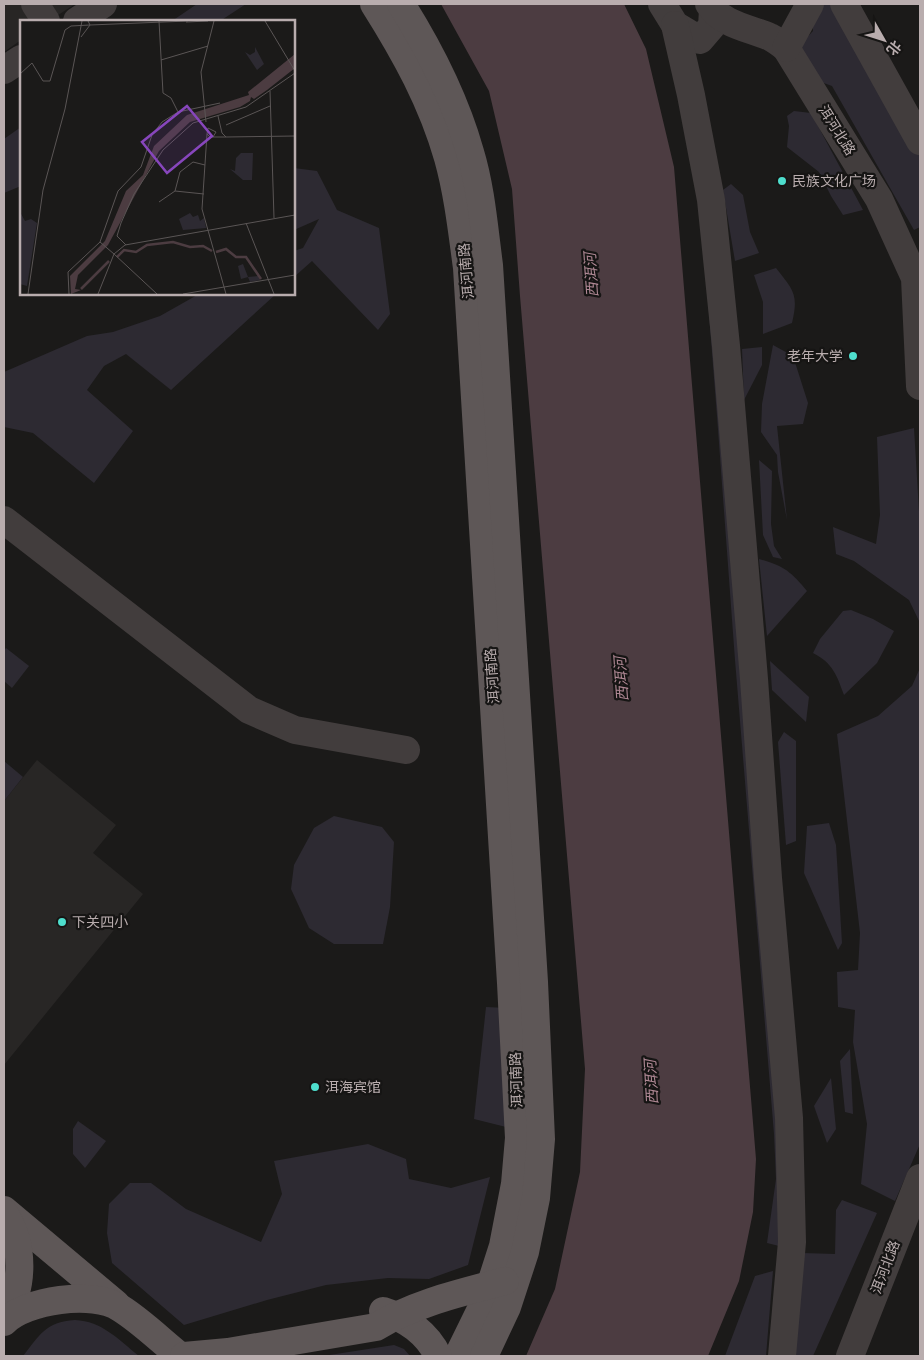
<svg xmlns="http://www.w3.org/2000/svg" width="924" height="1360" viewBox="0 0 924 1360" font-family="'Space Grotesk','Noto Sans SC',sans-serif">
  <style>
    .built { fill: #282625 }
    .green { fill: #2d2a32 }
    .water { fill: #4c3c41 }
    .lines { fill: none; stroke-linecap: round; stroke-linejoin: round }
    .minor { stroke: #423d3d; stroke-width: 28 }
    .major { stroke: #5e5757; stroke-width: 28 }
    .poi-dot { fill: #4edecd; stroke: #161514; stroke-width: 2 }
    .labels { text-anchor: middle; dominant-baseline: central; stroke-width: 4.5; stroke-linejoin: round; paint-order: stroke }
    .street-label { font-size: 14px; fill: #b9adae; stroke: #161514 }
    .poi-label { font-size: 14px; fill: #b9adae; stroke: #161514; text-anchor: start }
    .water-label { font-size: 15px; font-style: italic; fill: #b08995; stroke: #161514 }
    .inset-river { fill: none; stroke: #4c3c41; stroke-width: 2.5 }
    .inset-road { fill: none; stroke: #5a5555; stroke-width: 1 }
    .view { fill: #8746bc; fill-opacity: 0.15; stroke: #8746bc; stroke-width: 2.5 }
    .inset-edge { fill: none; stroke: #b9adae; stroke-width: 2.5 }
  </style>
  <rect width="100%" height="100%" fill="#1b1a19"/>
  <g class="built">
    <polygon points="4,4 75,4 49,21 21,21 21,40 4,52"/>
    <polygon points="37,760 116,825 93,853 143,894 4,1065 4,801"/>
  </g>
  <g class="green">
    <polygon points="197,4 246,4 220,21 172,21"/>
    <polygon points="818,4 832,4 920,155 920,227 914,230 832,86 818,81 798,47 813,31 811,10"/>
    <polygon points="794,111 811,113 863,210 843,215 831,196 819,172 787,147 789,126 787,116"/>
    <polygon points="21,127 21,186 4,193 4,139"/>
    <polygon points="294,168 317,171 337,210 379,228 390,314 378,330 312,261 294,277 294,251 303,248 319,219 294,230"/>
    <polygon points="731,184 743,195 750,232 759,253 735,261 723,190"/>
    <polygon points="704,250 761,849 783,1247 767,1243 776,1179 774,1134 735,660 717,416"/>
    <path d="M776,268c17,22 23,26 16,55l-29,11v-32l-9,-27z"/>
    <polygon points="199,294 276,294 171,390 126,354 104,366 87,390 133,431 94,483 33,433 4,427 4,372 87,336 113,332 160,316"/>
    <polygon points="773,345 793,356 808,403 803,424 777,426 787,520 778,472 777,455 761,432 762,404"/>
    <polygon points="762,347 762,365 744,400 742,349"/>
    <polygon points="914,428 920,528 920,623 909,600 854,561 836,554 833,527 876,544 880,515 877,437"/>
    <polygon points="759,460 772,471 771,524 774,546 782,559 773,557 763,535"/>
    <path d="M759,559c25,7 31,12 48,32l-40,45z"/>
    <path d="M851,610l22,9 21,12 -17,32 -33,32c-7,-19 -11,-32 -31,-42l7,-14 23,-28z"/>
    <polygon points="6,648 29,666 12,688 4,681 4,651"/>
    <polygon points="770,661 809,697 806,722 772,690"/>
    <polygon points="920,668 920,1144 895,1201 861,1184 867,1124 853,1042 855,1010 838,1007 837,972 858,970 860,933 837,734 878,716 912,686"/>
    <polygon points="784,732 796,741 796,841 786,845 778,742"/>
    <polygon points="4,761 23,777 4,801"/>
    <polygon points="334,816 382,827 394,842 390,907 383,944 334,944 309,928 291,889 294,865 314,828"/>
    <polygon points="829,823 836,845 842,943 838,950 804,873 807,826"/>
    <polygon points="486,1007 507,1008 506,1127 474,1119"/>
    <polygon points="850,1049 853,1114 845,1112 840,1061"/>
    <polygon points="831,1078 836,1129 827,1143 814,1106"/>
    <polygon points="78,1121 106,1141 85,1168 73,1154 73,1129"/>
    <polygon points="368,1144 406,1159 409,1179 451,1188 490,1177 468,1265 429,1279 388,1278 326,1285 267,1300 184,1325 112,1263 107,1233 109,1204 130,1183 151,1183 186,1209 261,1242 282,1194 274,1161"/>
    <polygon points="842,1200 877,1213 813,1356 792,1356 802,1253 835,1254 836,1210"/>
    <polygon points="773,1271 766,1356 725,1356 755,1276"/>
    <path d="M75,1320c27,1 44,20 64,36h-116c17,-21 22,-34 52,-36z"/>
    <polygon points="394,1345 404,1349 410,1356 323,1356"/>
  </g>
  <polygon class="water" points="441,4 624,4 646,49 674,167 756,1159 753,1212 739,1281 708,1356 526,1356 555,1289 580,1172 585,1069 520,296 512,189 489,91"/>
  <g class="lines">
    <g class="minor">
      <polyline points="35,4 46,21"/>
      <polyline points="662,4 675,25 700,40 712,26 713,10"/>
      <path d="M709,4c13,21 40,24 61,33 6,3 11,7 16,11l93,151 36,79 5,108"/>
      <polyline points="844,4 920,141"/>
      <polyline points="77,21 103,4"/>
      <polyline points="675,25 691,95 711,200 726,346 754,679 768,878 789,1118 792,1242 782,1356"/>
      <polyline points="786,48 810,4"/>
      <polyline points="4,70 21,59"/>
      <polyline points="4,520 249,710 295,730 406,750"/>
      <polyline points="850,1356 920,1178"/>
    </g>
    <g class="major">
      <path d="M374,4c31,49 58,98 74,154 10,36 14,73 19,110l44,715 8,155 -4,46 -12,62 -17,53 -28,57"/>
      <path d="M401,4c29,46 54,95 69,148 11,36 14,76 19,113l45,717 7,157 -5,59 -11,54 -18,55 -23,49"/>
      <polyline points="4,1210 116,1304"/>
      <path d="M4,1213c21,32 20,75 0,107"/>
      <path d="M383,1311c23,7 45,23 55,45"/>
      <path d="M4,1322c22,-22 89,-32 116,-14 21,13 40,32 60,48"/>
      <path d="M184,1356l44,-4 148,-25c39,-24 84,-34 129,-46"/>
    </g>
  </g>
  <g class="poi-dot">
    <circle cx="782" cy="181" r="5"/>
    <circle cx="853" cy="356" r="5"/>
    <circle cx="62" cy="922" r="5"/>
    <circle cx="315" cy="1087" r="5"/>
  </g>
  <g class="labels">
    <g class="street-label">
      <text transform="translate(837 130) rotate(58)">洱河北路</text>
      <text transform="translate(466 271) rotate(-95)">洱河南路</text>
      <text transform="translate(492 676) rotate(-94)">洱河南路</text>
      <text transform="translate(516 1080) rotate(-92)">洱河南路</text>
      <text transform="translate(885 1267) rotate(-69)">洱河北路</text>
    </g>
    <g class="poi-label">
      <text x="792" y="181">民族文化广场</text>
      <text x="843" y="356" text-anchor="end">老年大学</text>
      <text x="72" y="922">下关四小</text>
      <text x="325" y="1087">洱海宾馆</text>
    </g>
    <g class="water-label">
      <text transform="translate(591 275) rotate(-94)">西洱河</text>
      <text transform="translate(621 679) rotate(-94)">西洱河</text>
      <text transform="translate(651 1082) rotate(-93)">西洱河</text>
    </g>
  </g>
  <g transform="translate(20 20)">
    <rect width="275" height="275" fill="#1b1a19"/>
    <path d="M235,27l9,17 -7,6 -12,-18 5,3 5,-3zM221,133h12l-1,27h-9l-13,-11 5,2 1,-13zM0,192l5,9 6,-2 6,4 -10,63 -7,-2zM170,193l3,4 5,-2 2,6 4,-3 2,10 -23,2 -4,-11zM223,244l5,13 10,-1 2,4 -10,2 -2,-5 -7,2 -3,-13z" fill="#2d2a32"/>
    <path d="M275,34v14l-28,22 -13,9 -3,-2 -1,4 -10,6 -50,15 -31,29 -51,94 -30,30 -3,14 6,1 -10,4 -1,-18 35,-35 21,-50 17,-16 11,-29 33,-31 62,-20 -1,-3z" fill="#4c3c41"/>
    <path class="inset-river" d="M196,232l10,-3 10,8h10l15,22M97,237l7,-7 12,2 11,-7 26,-3 17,5 13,-1 9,5M61,269l28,-28"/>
    <path class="inset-road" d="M139,1l4,72 8,5 7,14M245,1l30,50M166,2l22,-1M70,5l98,-4M61,17l9,-12 -2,-4M141,40l47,-14M0,54l12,-11 11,18h7l15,-51 6,-4 19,-1M250,71l4,127M198,96l4,17 4,4M186,102l-5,-50 13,-51M206,105l44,-19M187,114l-5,75 24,85M193,117l3,-5 -8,-4 -1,6 3,3h16l69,-1M155,171l5,-19 13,-10 12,3M139,182l16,-11 29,3M226,203l28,71M80,222l14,12M106,225l-9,-9 4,-13 13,-29 29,-44 30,-27 53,-16 49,-34M94,234l43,40M8,274l15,-104 22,-81 17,-88M49,274l-1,-22 32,-30 18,-51 23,-24 11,-32 10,-13 16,-10 42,-9M78,274l16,-40 11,-9 170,-30M163,274l112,-19"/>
    <path class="view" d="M167,86l25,30 -45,37 -25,-31z"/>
    <rect width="275" height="275" class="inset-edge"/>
  </g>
  <rect width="924" height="1360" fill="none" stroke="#b9adae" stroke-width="10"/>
  <g transform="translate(884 40) rotate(129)" stroke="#161514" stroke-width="4" paint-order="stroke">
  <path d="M0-4L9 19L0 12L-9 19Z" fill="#b9adae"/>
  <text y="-8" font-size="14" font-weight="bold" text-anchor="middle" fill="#b9adae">北</text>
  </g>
</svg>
